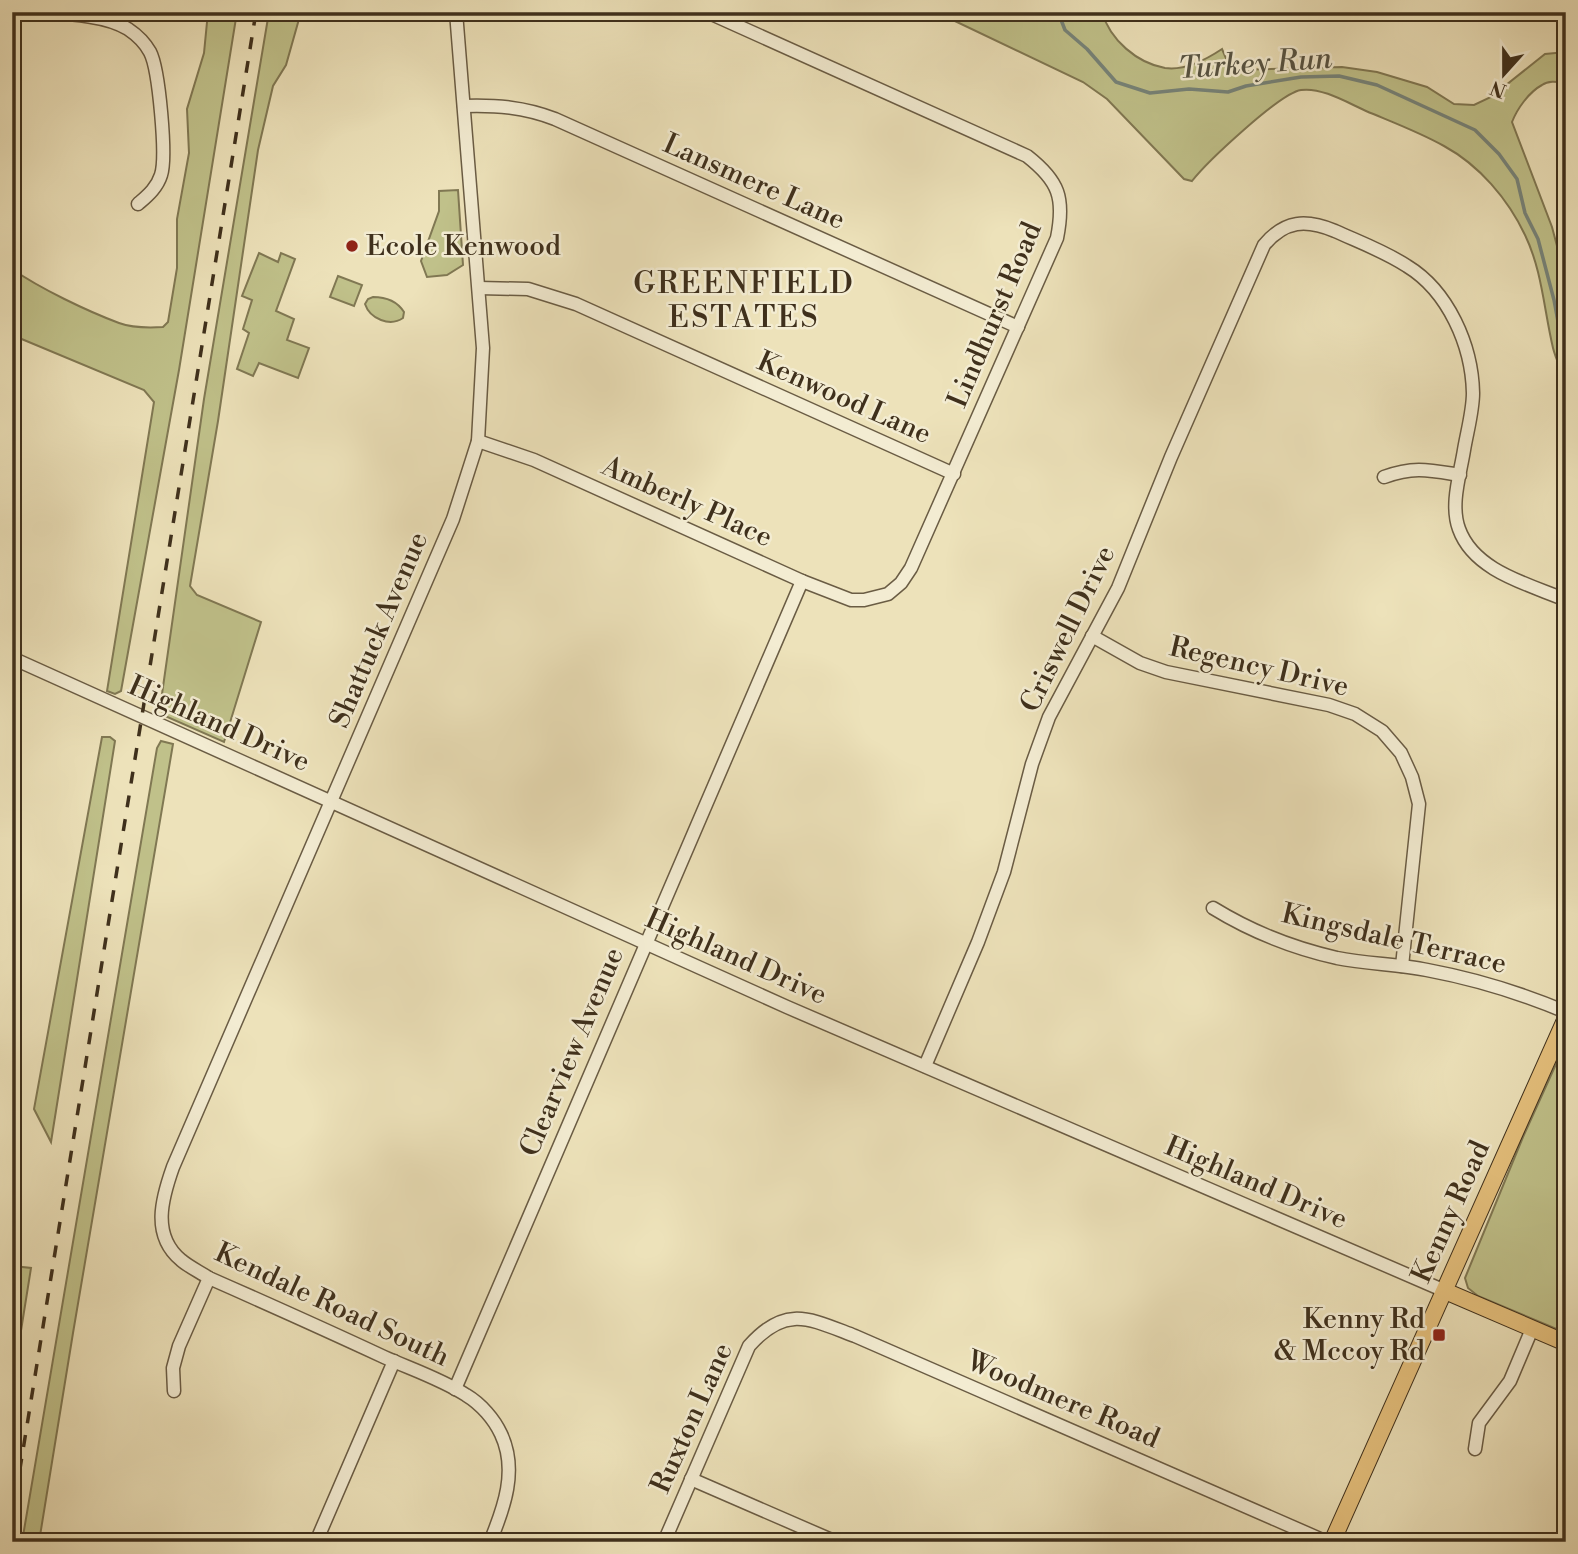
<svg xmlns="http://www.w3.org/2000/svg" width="1578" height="1554" viewBox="0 0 1578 1554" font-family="'Libre Bodoni',serif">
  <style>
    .green { fill: #c0c18a; stroke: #807853; stroke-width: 2 }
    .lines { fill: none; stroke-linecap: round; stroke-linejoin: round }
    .stream { stroke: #77847a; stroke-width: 3.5 }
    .minor-casing { stroke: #6a5c44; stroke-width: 15 }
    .major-casing { stroke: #3f301c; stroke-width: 18 }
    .minor { stroke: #f3ecd2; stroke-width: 12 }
    .major { stroke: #e6c17d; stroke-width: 16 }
    .rail { stroke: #3f301c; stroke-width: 3.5; stroke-dasharray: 12 12; stroke-linecap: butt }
    .poi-dot { fill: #8f2418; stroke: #f3ecd2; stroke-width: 2.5 }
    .labels { text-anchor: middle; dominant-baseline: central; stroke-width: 5; stroke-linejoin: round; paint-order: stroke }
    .street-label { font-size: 28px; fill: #3f301c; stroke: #f3ecd2 }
    .poi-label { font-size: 28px; fill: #3f301c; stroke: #f3ecd2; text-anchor: start }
    .water-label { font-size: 30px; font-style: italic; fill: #565343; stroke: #f3ecd2 }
    .neighbourhood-label { font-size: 30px; letter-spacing: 2px; fill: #3f301c; stroke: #f3ecd2 }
  </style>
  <rect width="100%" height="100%" fill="#ede2ba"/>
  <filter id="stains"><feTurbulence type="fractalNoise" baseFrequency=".00286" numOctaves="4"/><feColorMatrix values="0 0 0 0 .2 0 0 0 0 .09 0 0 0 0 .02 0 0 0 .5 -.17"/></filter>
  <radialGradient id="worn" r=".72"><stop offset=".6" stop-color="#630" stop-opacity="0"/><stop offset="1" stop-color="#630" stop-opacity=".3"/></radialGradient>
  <g class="green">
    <path d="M208,12h29l-58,358 -58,321 -6,3 -8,-3 47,-289 -10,-12 -132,-55v-66c29,20 75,42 107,54 14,5 29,5 44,4l5,-5 9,-54v-49l12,-66 -2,-44 17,-56z"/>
    <polygon points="269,12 301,12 286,65 273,86 258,150 218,421 190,586 197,595 261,622 224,742 165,716 160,708 204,399"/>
    <path d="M936,12h166c8,28 35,51 63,56 20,3 42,-9 57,-19l9,21 111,-3 35,5 50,15 27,17 20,1 17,-8 54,-43 21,-2v31c-8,-1 -17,-3 -24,2 -13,7 -25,24 -30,37l40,105 14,53v103c-4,-12 -10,-23 -13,-35 -9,-38 -11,-78 -28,-113 -17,-36 -46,-70 -81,-89 -25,-14 -52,-24 -78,-35 -18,-8 -44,-24 -65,-21 -21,3 -94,72 -109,91l-8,-2 -77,-80 -24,-17z"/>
    <polygon points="458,190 463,265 447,275 427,277 421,261 439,211 439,191"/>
    <polygon points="259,253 278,262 281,253 295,259 276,311 294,319 287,340 309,348 298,378 259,363 253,376 237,369 249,333 243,329 252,300 242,296"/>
    <polygon points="338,276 362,285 354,306 330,297"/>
    <path d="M373,297c12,0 24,4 31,15l-1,6c-13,9 -33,1 -38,-14l3,-5z"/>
    <polygon points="102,737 110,737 115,741 51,1142 34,1109"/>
    <polygon points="161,741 173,744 73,1333 39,1542 22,1542 157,748"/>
    <polygon points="1566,1042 1566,1333 1478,1296 1468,1288 1465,1278 1523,1137"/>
    <polygon points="13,1266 31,1268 12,1387 12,1272"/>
  </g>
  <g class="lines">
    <polyline class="stream" points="1058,12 1065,30 1087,49 1116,82 1150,93 1189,89 1228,92 1246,86 1301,77 1339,76 1377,85 1475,130 1499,154 1517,179 1525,213 1538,239 1554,300 1566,365"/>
    <defs>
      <g id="minor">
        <path d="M28,12c29,2 75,1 100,17 9,6 17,14 22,23 9,17 17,105 11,123 -4,13 -14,21 -23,29"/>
        <path d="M456,12l27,336 -5,93 -25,78 -280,648c-11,31 -22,68 8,93 8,7 19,12 28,18 59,26 117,52 175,79 27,12 57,22 82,38 15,9 28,24 35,39 17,36 3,74 -11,108"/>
        <path d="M464,106c32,-1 60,1 91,13l463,208"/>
        <polyline points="479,288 528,289 576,304 954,474"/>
        <path d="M478,441l56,19 268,121 49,19h13l24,-6 13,-11 10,-15 146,-330c8,-40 2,-57 -30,-82l-320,-144"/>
        <path d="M1384,477c30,-11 45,-7 76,-2"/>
        <polyline points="1092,636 1140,663 1166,672 1329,705 1355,714 1382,731 1401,753 1412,777 1419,804 1402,966"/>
        <polyline points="12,658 787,1007 1445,1291"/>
        <path d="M1213,908c39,24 80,40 124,50 30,6 61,6 90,12 48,9 94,23 139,42"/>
        <path d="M925,1066l53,-124 26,-70 28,-108 17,-47 69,-129 53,-131 93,-212c21,-25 42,-26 71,-14 24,11 49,20 72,35 41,25 65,79 66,127 0,18 -6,39 -9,57 -4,25 -14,55 -5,79 15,42 69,55 107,71"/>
        <polyline points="455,1389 802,581"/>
        <polyline points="174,1391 173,1368 179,1346 209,1278"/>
        <polyline points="1475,1449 1479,1423 1510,1381 1532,1329"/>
        <polyline points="691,1479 836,1542"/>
        <polyline points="316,1542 394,1361"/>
        <path d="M664,1542l85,-196c37,-42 61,-27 106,-10l472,206"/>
      </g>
      <g id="major">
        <polyline points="1445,1291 1566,1343"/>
        <polyline points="1332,1542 1566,1018"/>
      </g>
    </defs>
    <use href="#minor" class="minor-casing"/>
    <use href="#major" class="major-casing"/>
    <use href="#minor" class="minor"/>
    <use href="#major" class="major"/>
    <polyline class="rail" points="12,1518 256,12"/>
  </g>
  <g class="poi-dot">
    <circle cx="352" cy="246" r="7"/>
    <rect x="1432" y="1328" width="14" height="14" rx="3.5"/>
  </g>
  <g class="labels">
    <g class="street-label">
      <text transform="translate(754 182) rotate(24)">Lansmere Lane</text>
      <text transform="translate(995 315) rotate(-67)">Lindhurst Road</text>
      <text transform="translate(844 398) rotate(24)">Kenwood Lane</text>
      <text transform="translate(687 502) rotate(24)">Amberly Place</text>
      <text transform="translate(1068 629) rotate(-64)">Criswell Drive</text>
      <text transform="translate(379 630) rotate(-67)">Shattuck Avenue</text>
      <text transform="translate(1259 667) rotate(13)">Regency Drive</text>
      <text transform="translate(219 724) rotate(24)">Highland Drive</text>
      <text transform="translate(1394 939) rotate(13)">Kingsdale Terrace</text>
      <text transform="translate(736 957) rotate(24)">Highland Drive</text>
      <text transform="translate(572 1052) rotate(-67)">Clearview Avenue</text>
      <text transform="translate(1256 1183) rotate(23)">Highland Drive</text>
      <text transform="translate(1451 1212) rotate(-66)">Kenny Road</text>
      <text transform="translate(332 1305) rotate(25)">Kendale Road South</text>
      <text transform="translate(1063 1400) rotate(23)">Woodmere Road</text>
      <text transform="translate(692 1418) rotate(-66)">Ruxton Lane</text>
    </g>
    <g class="poi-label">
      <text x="366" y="246">Ecole Kenwood</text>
      <text x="1425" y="1319" text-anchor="end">Kenny Rd<tspan x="1425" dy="32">&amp; Mccoy Rd</tspan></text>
    </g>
    <g class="water-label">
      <text transform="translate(1255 64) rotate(-4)">Turkey Run</text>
    </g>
    <g class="neighbourhood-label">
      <text x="744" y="284">GREENFIELD<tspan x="744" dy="34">ESTATES</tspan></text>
    </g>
  </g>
  <rect width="1578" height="1554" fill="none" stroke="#ede2ba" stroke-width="42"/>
  <rect x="14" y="14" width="1550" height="1526" fill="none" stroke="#3f301c" stroke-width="3.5"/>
  <rect x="21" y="21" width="1536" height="1512" fill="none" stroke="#3f301c" stroke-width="2"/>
  <g transform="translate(1504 74) rotate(201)" stroke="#f3ecd2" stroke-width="5" paint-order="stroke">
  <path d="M0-5L12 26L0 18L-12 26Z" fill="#3f301c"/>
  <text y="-10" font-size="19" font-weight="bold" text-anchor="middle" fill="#3f301c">N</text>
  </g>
  <rect width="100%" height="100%" filter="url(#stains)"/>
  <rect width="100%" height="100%" fill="url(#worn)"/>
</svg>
